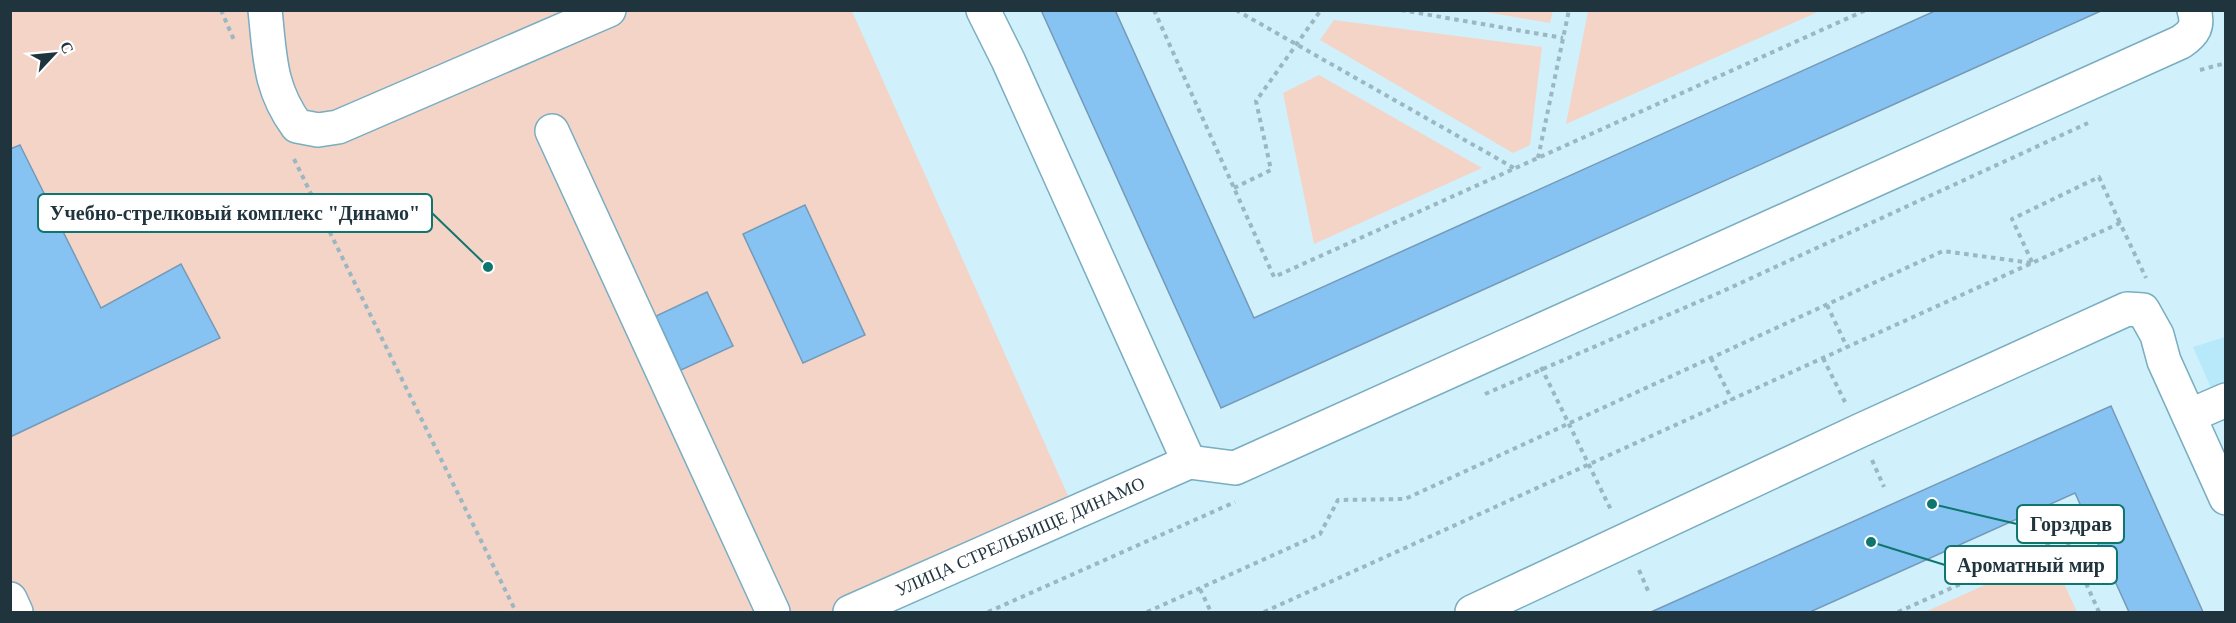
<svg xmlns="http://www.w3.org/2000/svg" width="2236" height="623" viewBox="0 0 2236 623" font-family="Georgia,serif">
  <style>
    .built { fill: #b7e9fb }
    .green { fill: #f4d4c7 }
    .building { fill: #86c3f3; stroke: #749ab8; stroke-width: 1.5 }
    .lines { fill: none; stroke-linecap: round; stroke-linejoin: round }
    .minor-casing { stroke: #79adc0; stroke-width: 36 }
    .path { stroke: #9ab7c2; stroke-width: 4; stroke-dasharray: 4.5 4.5; stroke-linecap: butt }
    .minor { stroke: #fff; stroke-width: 33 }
    .labels { text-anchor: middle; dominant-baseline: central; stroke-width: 4.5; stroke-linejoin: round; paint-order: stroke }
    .street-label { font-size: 18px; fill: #1f343c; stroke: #fff }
    .leader { fill: none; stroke: #0f766e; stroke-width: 2 }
    .callout-dot { fill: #0f766e; stroke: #fff; stroke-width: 2 }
    .callout { fill: #fff; stroke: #0f766e; stroke-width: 2 }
    .callout-label { font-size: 20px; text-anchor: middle; font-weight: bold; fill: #1f343c }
  </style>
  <rect width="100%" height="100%" fill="#d0f0fc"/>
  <polygon class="built" points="2225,337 2225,420 2193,347"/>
  <g class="green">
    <polygon points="247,10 254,17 269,10 852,11 1078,518 867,612 11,612 10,11"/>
    <polygon points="1480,11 1553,11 1550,23"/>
    <polygon points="1588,11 1588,10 1820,11 1566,124"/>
    <polygon points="1334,20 1542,47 1530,145 1513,153 1320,40"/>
    <polygon points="1319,75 1482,168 1314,244 1283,93"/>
    <polygon points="2051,555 2077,612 1925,612"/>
  </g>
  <g class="building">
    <polygon points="1041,10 1115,10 1254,318 1937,10 2103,10 1221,408"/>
    <polygon points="20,145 101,308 181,264 220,338 10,437 10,149"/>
    <polygon points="805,205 865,335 803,363 743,234"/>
    <polygon points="707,292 733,346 681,370 656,316"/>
    <polygon points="2111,406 2203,612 2129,612 2075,493 1810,612 1651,612"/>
  </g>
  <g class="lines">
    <defs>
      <g id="minor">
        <path d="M265,10c5,46 4,78 32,116l21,4 20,-3 271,-117"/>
        <polyline points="983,10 1008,60 1189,462"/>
        <polyline points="552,131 773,612"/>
        <polyline points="2189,416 2226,400"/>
        <path d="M1189,462l46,6 946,-426c13,-9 18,-16 13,-32"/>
        <polyline points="10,599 16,612"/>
        <path id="s1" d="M850,612l339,-150"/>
        <polyline points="1472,612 1859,431 2127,309 2143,310 2157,335 2164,361 2226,498"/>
      </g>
    </defs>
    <use href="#minor" class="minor-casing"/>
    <g class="path">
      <polyline points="221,10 234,40"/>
      <polyline points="1154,10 1274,277 1866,10"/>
      <polyline points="1236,10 1514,168"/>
      <polyline points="1401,10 1563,38"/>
      <polyline points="2200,70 2226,63"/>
      <polyline points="1538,158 1569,10"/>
      <polyline points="294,159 516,612"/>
      <polyline points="1234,188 1271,170 1256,101 1321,10"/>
      <polyline points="2032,262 2012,219 2099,177 2120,223"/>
      <polyline points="1827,305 1847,347"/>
      <polyline points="1711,358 1732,400"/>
      <polyline points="1823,358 1845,402"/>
      <polyline points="1541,367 1612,512"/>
      <polyline points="1485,394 1721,292 2088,123"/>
      <polyline points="1872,460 1884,487"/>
      <polyline points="1639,570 1649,593"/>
      <polyline points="1200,589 1211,612"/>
      <polyline points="988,612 1235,502"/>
      <polyline points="1147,612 1320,534 1338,500 1405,499 1943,251 2032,263"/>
      <polyline points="1264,612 2120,223 2146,278"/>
      <polyline points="1898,612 2065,537 2099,612"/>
    </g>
    <use href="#minor" class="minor"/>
  </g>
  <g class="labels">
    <g class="street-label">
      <text stroke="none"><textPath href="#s1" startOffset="186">УЛИЦА СТРЕЛЬБИЩЕ ДИНАМО</textPath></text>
    </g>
  </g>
  <path class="leader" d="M488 267L432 213M1932 504L2017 524M1871 542L1945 565"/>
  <g class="callout-dot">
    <circle cx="488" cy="267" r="6"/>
    <circle cx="1932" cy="504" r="6"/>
    <circle cx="1871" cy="542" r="6"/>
  </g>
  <g class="callout">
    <rect x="38" y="194" width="394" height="38" rx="6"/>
    <rect x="2017" y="505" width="107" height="38" rx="6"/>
    <rect x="1945" y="546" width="172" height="38" rx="6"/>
  </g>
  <g class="callout-label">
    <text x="235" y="220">Учебно-стрелковый комплекс "Динамо"</text>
    <text x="2071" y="531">Горздрав</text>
    <text x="2031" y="572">Ароматный мир</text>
  </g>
  <rect width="2236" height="623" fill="none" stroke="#1f343c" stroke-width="24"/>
  <g transform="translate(54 54) rotate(64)" stroke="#ffffff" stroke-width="4.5" paint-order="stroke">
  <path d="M0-4.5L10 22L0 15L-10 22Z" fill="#1f343c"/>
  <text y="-9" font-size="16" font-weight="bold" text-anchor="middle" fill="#1f343c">С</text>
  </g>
</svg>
